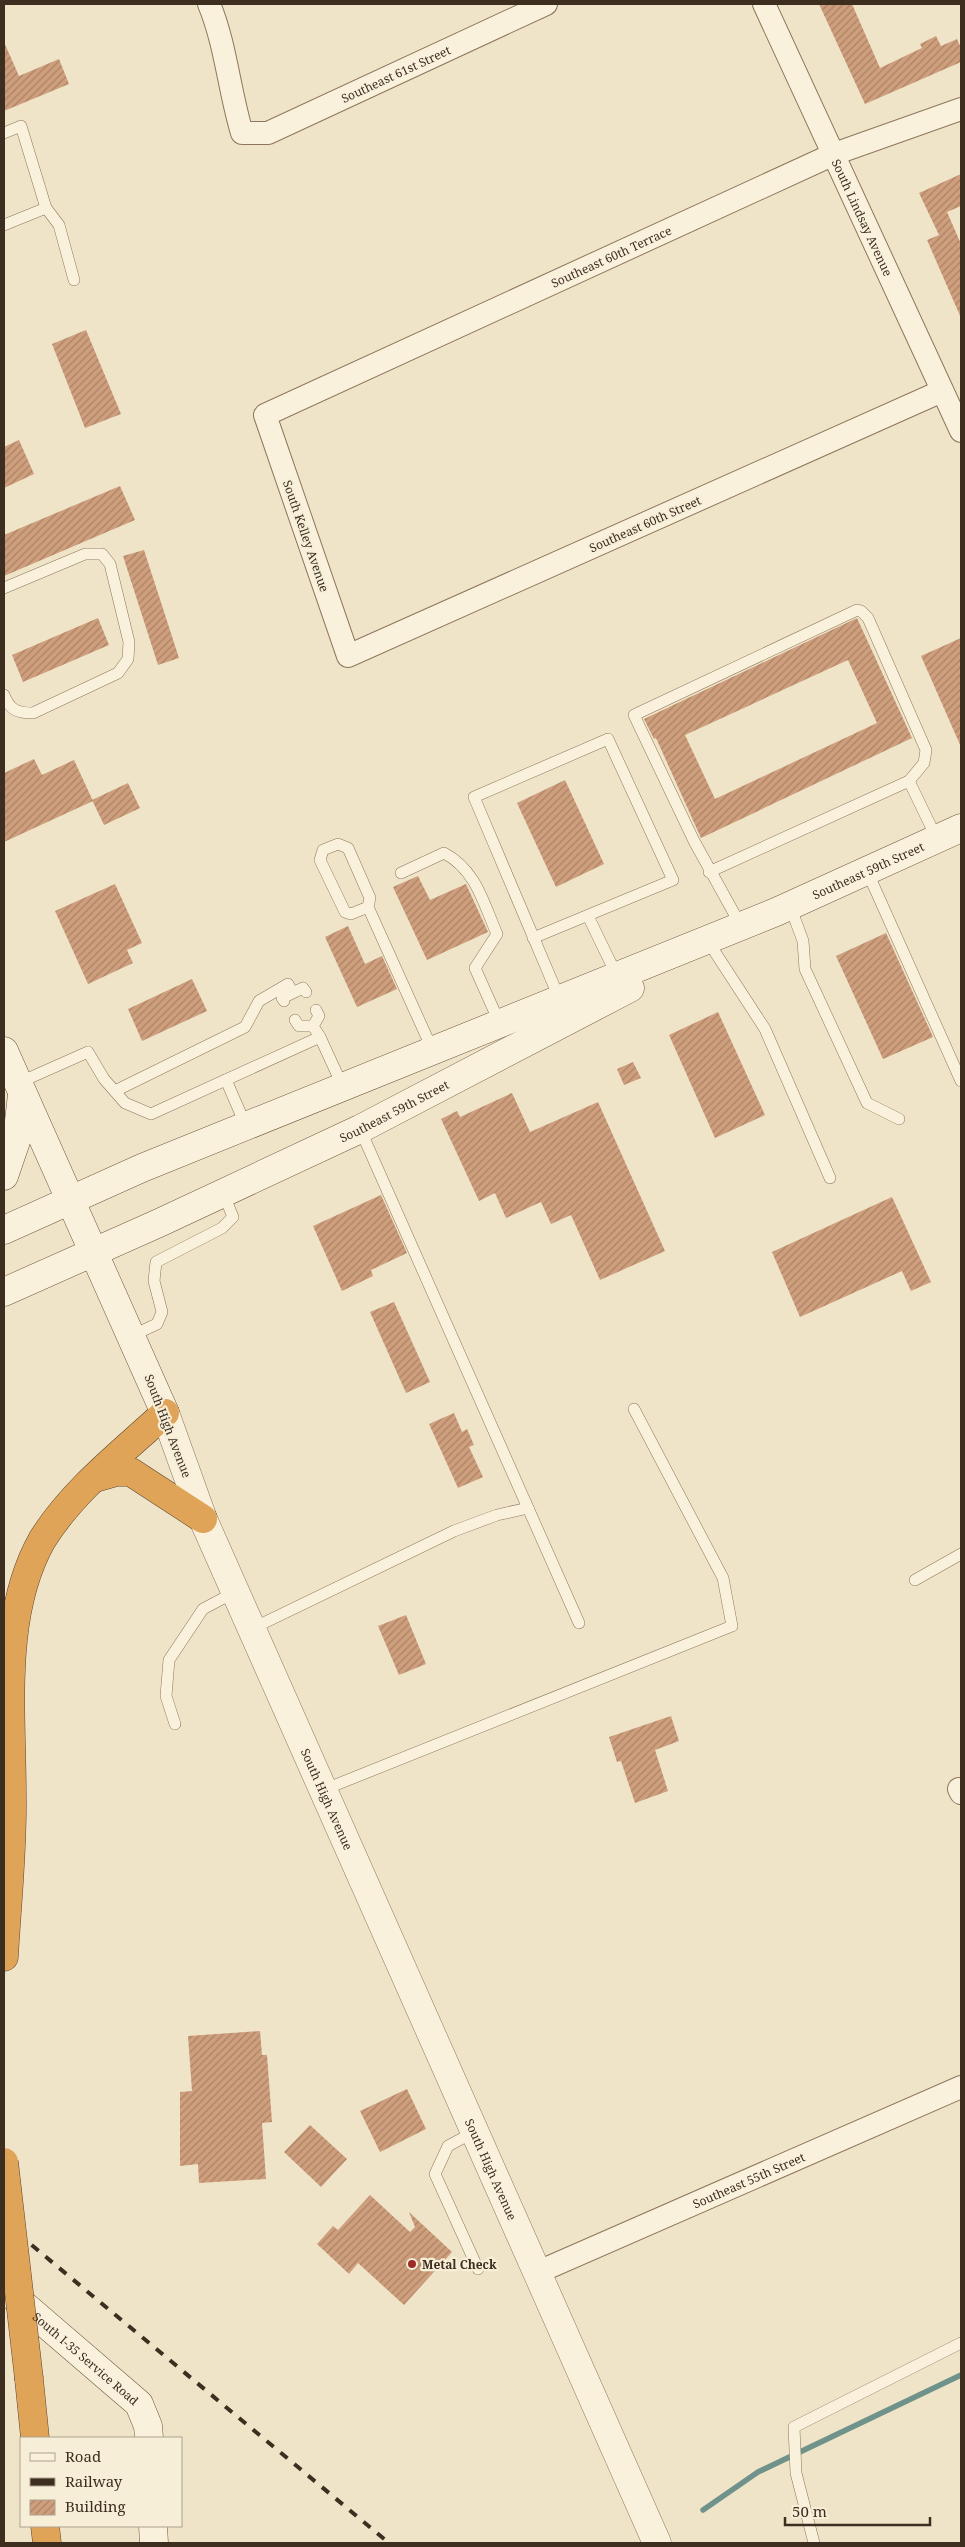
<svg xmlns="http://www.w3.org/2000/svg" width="965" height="2547" viewBox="0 0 965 2547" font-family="'Noto Serif',serif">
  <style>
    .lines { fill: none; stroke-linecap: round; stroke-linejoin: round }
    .stream { stroke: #6f938a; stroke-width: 5.5 }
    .building { fill: url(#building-hatch); fill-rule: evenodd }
    .service-casing { stroke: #8d765c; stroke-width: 12 }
    .minor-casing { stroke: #8d765c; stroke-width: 24 }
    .tertiary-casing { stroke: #8d765c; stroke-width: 29 }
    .secondary-casing { stroke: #6f573f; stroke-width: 29 }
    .motorway-casing { stroke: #5b4430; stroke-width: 29 }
    .service { stroke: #faf1dc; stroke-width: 11 }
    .minor { stroke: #faf1dc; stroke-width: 22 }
    .tertiary { stroke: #faf1dc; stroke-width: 28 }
    .secondary { stroke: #faf1dc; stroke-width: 28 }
    .motorway { stroke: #e0a458; stroke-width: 28 }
    .rail { stroke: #3d2e20; stroke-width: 4; stroke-dasharray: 9 9; stroke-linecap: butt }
    .motorway-bridge-casing { stroke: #5b4430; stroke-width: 29; stroke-linecap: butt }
    .motorway-bridge { stroke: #e0a458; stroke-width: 28 }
    .poi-dot { fill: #9e2a2b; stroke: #f7eed8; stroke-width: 2 }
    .labels { text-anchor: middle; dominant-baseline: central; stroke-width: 4.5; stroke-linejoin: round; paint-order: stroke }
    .street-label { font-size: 12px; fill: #3d2e20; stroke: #f7eed8 }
    .poi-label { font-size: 12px; font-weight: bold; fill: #3d2e20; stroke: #f7eed8; text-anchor: start }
  </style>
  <defs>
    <pattern id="building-hatch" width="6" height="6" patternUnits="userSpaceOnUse" patternTransform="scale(1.25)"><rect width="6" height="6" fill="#cf9f7d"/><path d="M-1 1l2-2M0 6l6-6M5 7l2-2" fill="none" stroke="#a98266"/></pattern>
  </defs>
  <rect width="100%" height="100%" fill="#f0e4c8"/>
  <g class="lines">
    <polyline class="stream" points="703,2510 758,2472 961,2375"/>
  </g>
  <g class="building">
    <polygon points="819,4 852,4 880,68 922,48 920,44 936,36 941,46 957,39 961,48 961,62 865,104"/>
    <polygon points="4,42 19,76 59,59 69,84 4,111"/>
    <polygon points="961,174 961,206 947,212 961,244 961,318 927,240 939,235 919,193"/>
    <polygon points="86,330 121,414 85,428 52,344"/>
    <polygon points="19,440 34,474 4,488 4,447"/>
    <polygon points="120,486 135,520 4,576 4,535"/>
    <polygon points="144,550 179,658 158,665 123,556"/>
    <polygon points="98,618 109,645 23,682 12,655"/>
    <path d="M857,618l55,120 -211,100 -45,-100 -2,1 -10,-20zM848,660l29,63 -162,76 -30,-64z"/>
    <polygon points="961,638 961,747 921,656"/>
    <polygon points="34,759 42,775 74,760 93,801 4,842 4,773"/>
    <polygon points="565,780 604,864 556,887 517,803"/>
    <polygon points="128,783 140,808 104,825 92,800"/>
    <polygon points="418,876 430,900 466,884 488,932 427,960 393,887"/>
    <polygon points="115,884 142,943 127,950 133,963 88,984 55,911"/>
    <polygon points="348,926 365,964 382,956 397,989 357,1007 325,937"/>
    <polygon points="886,933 933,1037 883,1059 836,956"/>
    <polygon points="192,979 207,1011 142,1041 128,1009"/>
    <polygon points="718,1012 765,1115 715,1138 669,1035"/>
    <polygon points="633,1062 641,1078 624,1085 617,1069"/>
    <polygon points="512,1093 530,1132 598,1102 665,1251 600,1280 571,1215 551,1224 541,1202 506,1218 495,1193 479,1201 441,1119 457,1111 460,1117"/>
    <polygon points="381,1195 407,1253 371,1270 373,1276 342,1291 313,1226"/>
    <polygon points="892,1197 931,1282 911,1291 902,1271 800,1317 772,1252"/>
    <polygon points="394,1302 430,1382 406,1393 370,1312"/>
    <polygon points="454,1413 462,1432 467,1429 474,1445 469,1447 483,1477 458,1488 429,1424"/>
    <polygon points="406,1615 426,1664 399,1675 378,1626"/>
    <polygon points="671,1716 679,1741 655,1750 668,1791 635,1803 621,1761 617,1762 609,1737"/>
    <polygon points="260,2031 262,2055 267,2055 272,2122 262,2123 266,2179 199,2183 198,2164 180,2166 180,2092 192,2091 188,2036"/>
    <polygon points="407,2089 426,2129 380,2152 360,2111"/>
    <polygon points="310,2125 347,2159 321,2187 284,2152"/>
    <polygon points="370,2195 410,2232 415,2227 409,2212 452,2252 404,2305 358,2263 349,2274 317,2244 333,2226 338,2230"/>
  </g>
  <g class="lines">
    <defs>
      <g id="service">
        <polyline points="4,133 21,126 46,208 4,225"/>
        <polyline points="46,208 59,225 74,280"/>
        <path d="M4,588l81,-34h17l8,10 19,78 -1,17 -10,14 -85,40c-16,0 -23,-3 -29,-18"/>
        <polyline points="867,871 961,1081"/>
        <polyline points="709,872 909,781"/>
        <path d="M401,873l43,-20c32,17 39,49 53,81l-22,34 25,56"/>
        <polyline points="790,906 803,941 805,969 867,1103 899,1119"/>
        <polyline points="368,907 351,914 345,912 320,860 323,850 338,844 348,848 370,898 368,907 433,1051"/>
        <polyline points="588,916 617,976"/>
        <polyline points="741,926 694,841 634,715 857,610 861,611 868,618 926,750 924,763 909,781 937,839"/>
        <polyline points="533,938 673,880 608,739 474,797 560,1000"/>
        <polyline points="711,946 765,1029 830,1178"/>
        <polyline points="284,1001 282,998 303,988 306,992"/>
        <polyline points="316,1010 319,1016 313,1026 320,1037"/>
        <polyline points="295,1020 299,1026 313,1026"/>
        <polyline points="226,1080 246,1126"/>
        <polyline points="18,1083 88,1052 104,1079 125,1103 151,1114 320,1037 343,1087"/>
        <polyline points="115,1091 245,1027 259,1001 288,984 292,992"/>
        <polyline points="360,1129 579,1623"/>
        <polyline points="131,1336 157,1324 162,1312 154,1281 156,1262 222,1228 233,1217 223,1193"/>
        <polyline points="915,1580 961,1554"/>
        <polyline points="251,1629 454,1531 497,1515 528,1508"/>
        <polyline points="175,1724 166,1696 169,1660 203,1609 235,1592"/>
        <polyline points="323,1790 732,1626 723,1578 634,1409"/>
        <polyline points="474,2132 448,2146 435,2174 478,2269"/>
        <polyline points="814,2543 796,2473 794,2427 961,2343"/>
      </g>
      <g id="minor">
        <path id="s1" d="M209,4c17,41 20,86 33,129h26l278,-129"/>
        <path id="s2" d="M764,4l197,427"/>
        <path id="s3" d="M942,391l-594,265 -83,-241 569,-261 127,-45"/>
        <polyline points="959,1789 961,1793"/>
        <path id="s4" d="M536,2273l425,-186"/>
      </g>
      <g id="tertiary">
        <path id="s5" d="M165,1413l38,106 454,1024"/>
      </g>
      <g id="secondary">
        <polyline points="4,1051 165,1413"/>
        <polyline points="4,1176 17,1138 22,1095"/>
        <path id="s6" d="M4,1230l138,-62 634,-256 185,-84"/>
        <path id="s7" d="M4,1292l155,-69 201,-94 270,-141"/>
        <path id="s8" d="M4,2288l135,116 9,22 1,12"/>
        <polyline points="153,2526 154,2543"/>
      </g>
      <g id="motorway">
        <polyline points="95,1478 116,1472 131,1472 203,1519"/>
        <path d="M4,1957c3,-54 9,-108 8,-162 0,-85 -12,-180 30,-255 31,-50 81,-88 123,-127"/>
        <polyline points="29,2379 35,2438"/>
        <polyline points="45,2526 47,2543"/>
      </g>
    </defs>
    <use href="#service" class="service-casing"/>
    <use href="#minor" class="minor-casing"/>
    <use href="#tertiary" class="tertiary-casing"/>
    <use href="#secondary" class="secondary-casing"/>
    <use href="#motorway" class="motorway-casing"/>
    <use href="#service" class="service"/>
    <use href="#minor" class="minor"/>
    <use href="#tertiary" class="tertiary"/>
    <use href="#secondary" class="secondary"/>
    <use href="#motorway" class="motorway"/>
    <polyline class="rail" points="4,2222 389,2543"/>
    <defs>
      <polyline id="motorway-bridge" points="4,2162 29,2379"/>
    </defs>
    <use href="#motorway-bridge" class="motorway-bridge-casing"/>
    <use href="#motorway-bridge" class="motorway-bridge"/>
  </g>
  <circle class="poi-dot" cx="412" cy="2264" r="5"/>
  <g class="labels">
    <g class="street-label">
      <text stroke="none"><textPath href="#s1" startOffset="300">Southeast 61st Street</textPath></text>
      <text stroke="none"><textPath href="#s2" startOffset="235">South Lindsay Avenue</textPath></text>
      <text stroke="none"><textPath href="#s3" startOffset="1286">Southeast 60th Terrace</textPath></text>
      <text transform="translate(645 524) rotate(-24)">Southeast 60th Street</text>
      <text transform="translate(306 536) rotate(71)">South Kelley Avenue</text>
      <text stroke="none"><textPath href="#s6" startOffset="936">Southeast 59th Street</textPath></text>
      <text stroke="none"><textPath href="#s7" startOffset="430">Southeast 59th Street</textPath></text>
      <text transform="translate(168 1426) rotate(69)">South High Avenue</text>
      <text stroke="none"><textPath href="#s5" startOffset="419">South High Avenue</textPath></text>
      <text stroke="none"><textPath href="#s5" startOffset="824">South High Avenue</textPath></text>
      <text stroke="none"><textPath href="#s4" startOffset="232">Southeast 55th Street</textPath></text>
      <text stroke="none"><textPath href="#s8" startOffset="108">South I-35 Service Road</textPath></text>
    </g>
    <g class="poi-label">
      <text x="422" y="2264">Metal Check</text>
    </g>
  </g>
  <rect width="965" height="2547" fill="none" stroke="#3d2e20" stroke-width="10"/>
  <rect x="20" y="2437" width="162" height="90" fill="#f7eed8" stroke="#ada18e"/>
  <rect x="30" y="2453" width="25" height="8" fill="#faf1dc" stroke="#ada18e"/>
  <text x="65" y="2462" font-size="15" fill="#3d2e20">Road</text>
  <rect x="30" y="2478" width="25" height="8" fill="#3d2e20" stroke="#ada18e"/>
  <text x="65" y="2487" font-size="15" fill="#3d2e20">Railway</text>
  <rect x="30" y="2500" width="25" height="15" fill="url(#building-hatch)" stroke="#ada18e"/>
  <text x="65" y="2512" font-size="15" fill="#3d2e20">Building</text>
  <path d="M785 2517v8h145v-8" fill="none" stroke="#3d2e20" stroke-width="2.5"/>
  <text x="792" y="2517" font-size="15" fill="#3d2e20" stroke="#f7eed8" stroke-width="4" paint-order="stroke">50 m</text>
</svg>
